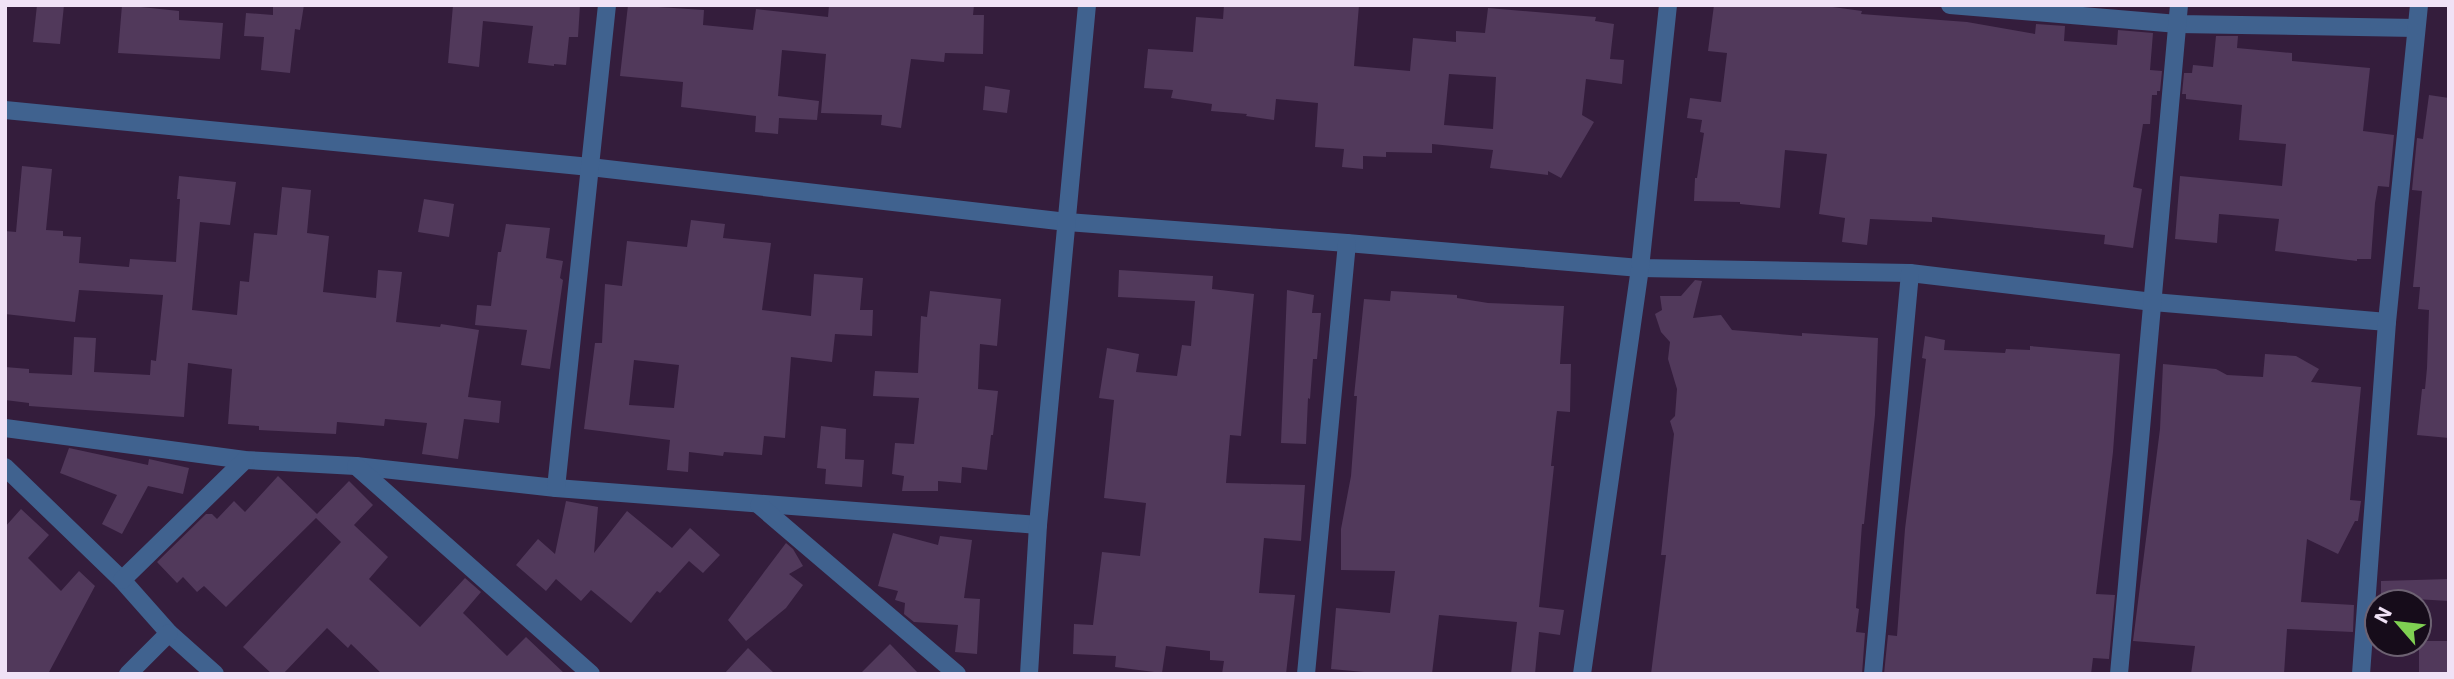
<svg xmlns="http://www.w3.org/2000/svg" width="2454" height="679" viewBox="0 0 2454 679" font-family="Inter,sans-serif">
  <style>
    .building { fill: #51395b; fill-rule: evenodd }
    .lines { fill: none; stroke-linecap: round; stroke-linejoin: round }
    .minor { stroke: #40628f; stroke-width: 18 }
  </style>
  <rect width="100%" height="100%" fill="#341d3c"/>
  <g class="building">
    <polygon points="37,5 64,5 60,44 33,42"/>
    <polygon points="122,5 179,11 179,20 223,23 220,59 118,53"/>
    <polygon points="273,5 304,5 300,30 295,29 290,73 261,70 264,37 244,36 246,13 273,15"/>
    <polygon points="453,5 580,5 578,37 569,37 566,65 554,64 554,66 528,63 533,26 483,21 479,67 448,63"/>
    <polygon points="628,5 704,10 703,25 753,30 756,9 828,17 829,5 974,5 973,15 984,15 983,54 945,53 944,62 911,59 901,128 881,125 882,115 821,113 826,54 782,50 778,96 819,101 817,120 779,118 778,134 755,132 756,116 681,107 683,82 620,76"/>
    <path d="M1224,5h135l-5,61 56,5 3,-33 43,4v-11l29,2 3,-25 108,9 -1,4 19,3 -4,35 14,1 -2,24 -36,-5 -4,36 12,7 -33,56 -13,-7v4l-58,-7 3,-18 -61,-6v9l-46,-1v5l-23,-1v13l-21,-2 2,-18 -29,-2 3,-44 -42,-4 -2,21 -28,-4 1,-2 -36,-3 1,-7 -41,-6 2,-8 -29,-2 4,-39 45,3 3,-35 27,2zM1449,74l47,3 -3,52 -49,-4z"/>
    <polygon points="1714,5 1818,5 1862,11 1861,14 1967,22 2035,34 2036,24 2065,26 2064,41 2117,45 2118,30 2153,33 2150,70 2162,71 2160,91 2157,91 2157,95 2152,95 2150,124 2143,124 2133,187 2142,189 2133,248 2104,244 2105,235 1932,217 1932,222 1870,219 1867,245 1842,242 1845,218 1819,214 1827,154 1785,150 1780,208 1740,204 1740,202 1694,201 1695,178 1697,178 1704,133 1700,132 1702,120 1687,118 1690,98 1721,102 1727,53 1708,51"/>
    <polygon points="2216,36 2238,36 2237,48 2292,53 2292,61 2370,68 2363,131 2394,135 2389,187 2378,186 2375,203 2371,259 2357,259 2357,261 2275,251 2279,219 2219,214 2217,243 2175,239 2180,176 2282,186 2286,144 2239,140 2242,105 2186,99 2186,94 2182,94 2184,73 2192,73 2193,65 2213,67"/>
    <polygon points="985,86 1010,90 1007,113 983,110"/>
    <polygon points="2429,95 2449,98 2449,438 2417,435 2422,389 2425,389 2427,368 2429,310 2418,309 2420,287 2413,287 2422,191 2412,190 2417,138 2423,139"/>
    <polygon points="22,166 52,169 46,230 63,231 63,236 81,237 79,263 129,267 130,259 176,262 180,199 177,199 179,176 236,182 230,225 200,222 192,310 237,315 240,281 249,282 254,233 277,235 282,187 311,190 307,233 329,236 323,292 376,298 378,270 402,272 396,322 440,327 441,324 479,330 468,397 501,401 499,423 464,419 458,459 422,454 427,423 385,419 384,426 337,422 336,434 259,430 259,426 228,424 232,369 188,363 184,417 29,406 29,403 5,400 5,367 29,369 29,373 72,375 74,337 96,338 94,372 150,375 151,360 156,361 163,295 79,290 75,322 5,314 5,231 16,232"/>
    <polygon points="424,199 454,204 449,237 418,232"/>
    <path d="M691,220l34,4 -2,14 48,5 -9,67 49,6 3,-42 49,4 -3,32h13l-1,26 -37,-2 -3,28 -41,-5 -6,81 -21,-2 -2,19 -38,-3 -1,4 -34,-4 -1,20 -21,-2 3,-30 -86,-11 11,-86h7l3,-59 17,2 5,-45 60,6zM634,360l45,5 -5,43 -45,-3z"/>
    <polygon points="506,224 550,228 546,258 563,261 560,278 563,280 550,369 521,365 527,330 475,325 477,305 491,306 498,252 501,252"/>
    <polygon points="1119,270 1213,276 1212,289 1254,294 1241,436 1230,435 1226,483 1305,485 1301,541 1264,538 1259,593 1295,595 1286,674 1222,674 1224,661 1210,660 1210,651 1166,646 1162,673 1115,667 1116,656 1073,654 1074,624 1093,625 1102,552 1140,556 1146,503 1104,498 1114,400 1099,398 1107,348 1139,354 1136,372 1177,376 1182,345 1191,346 1195,301 1118,297"/>
    <polygon points="1695,280 1702,281 1693,318 1721,315 1732,330 1802,336 1802,333 1878,338 1875,415 1864,524 1862,524 1856,608 1859,609 1856,632 1865,633 1862,674 1651,674 1666,555 1661,555 1674,434 1670,421 1675,416 1677,389 1668,359 1670,342 1661,332 1655,314 1662,310 1660,296 1681,296"/>
    <polygon points="1287,290 1314,295 1312,313 1321,313 1317,359 1313,359 1310,399 1308,398 1306,444 1281,443"/>
    <polygon points="930,291 1001,299 997,346 980,344 978,389 998,391 993,435 991,435 987,470 962,467 961,483 938,481 938,491 902,491 904,476 892,474 895,443 914,444 919,398 873,396 875,371 918,373 921,316 927,317"/>
    <polygon points="1391,291 1457,295 1457,298 1488,303 1564,306 1560,364 1571,364 1570,412 1557,411 1556,418 1551,466 1554,466 1539,607 1564,610 1560,635 1539,632 1535,674 1511,674 1517,622 1439,615 1432,674 1386,674 1331,669 1336,608 1390,613 1395,571 1341,570 1341,529 1351,476 1357,396 1354,396 1364,299 1390,301"/>
    <polygon points="1925,336 1945,340 1944,350 2005,353 2006,349 2030,350 2030,346 2120,354 2113,452 2096,594 2115,595 2109,659 2093,658 2091,674 1884,674 1888,635 1897,636 1905,529 1926,359 1922,358"/>
    <polygon points="2265,354 2296,356 2319,369 2311,382 2361,387 2350,500 2361,501 2358,521 2355,521 2338,554 2307,539 2301,602 2354,605 2353,632 2287,629 2284,674 2191,674 2195,646 2133,641 2160,429 2163,364 2216,369 2227,375 2263,377"/>
    <polygon points="821,426 846,429 845,459 864,460 862,487 825,484 826,469 817,468"/>
    <polygon points="69,448 148,465 149,459 189,468 183,494 148,486 122,534 102,524 117,495 60,473"/>
    <polygon points="278,476 317,514 349,481 373,505 354,525 388,557 369,579 420,627 465,578 481,592 463,613 507,656 526,637 565,674 382,674 351,644 348,648 327,628 283,674 272,674 243,647 341,542 316,518 226,607 204,586 197,592 183,577 177,583 157,562 206,514 212,514 217,519 234,501 245,512"/>
    <polygon points="566,501 598,507 594,553 627,511 672,548 690,528 720,555 703,573 689,561 660,593 657,591 631,623 591,590 581,601 556,579 546,591 516,565 538,539 555,554"/>
    <polygon points="21,509 49,535 28,558 61,591 79,571 95,586 48,674 5,674 5,527"/>
    <polygon points="893,533 938,545 940,536 972,540 964,598 980,599 977,654 955,652 958,625 914,622 904,614 905,603 895,600 898,591 878,586"/>
    <polygon points="786,543 793,549 803,566 789,574 803,585 786,608 746,641 728,620"/>
    <polygon points="2449,579 2449,601 2381,597 2381,581"/>
    <rect x="2419" y="641" width="30" height="33"/>
    <polygon points="890,644 919,674 860,674"/>
    <polygon points="748,648 775,674 724,674"/>
  </g>
  <g class="lines">
    <g class="minor">
      <polyline points="1950,5 2178,24 2416,28"/>
      <polyline points="5,110 590,167 1067,222 1347,243 1640,268 1910,273 2153,302 2387,322"/>
      <polyline points="5,428 245,460 356,466 556,488 1038,525"/>
      <polyline points="356,466 591,674"/>
      <polyline points="5,467 122,580 169,633 215,674"/>
      <polyline points="556,488 607,5"/>
      <polyline points="759,505 957,674"/>
      <polyline points="122,580 245,460"/>
      <polyline points="128,674 169,633"/>
      <polyline points="1029,674 1038,525 1087,5"/>
      <polyline points="1306,674 1347,243"/>
      <polyline points="1582,674 1640,268 1668,5"/>
      <polyline points="1873,674 1910,273"/>
      <polyline points="2119,674 2179,5"/>
      <polyline points="2361,674 2387,322 2419,5"/>
    </g>
  </g>
  <rect width="2454" height="679" fill="none" stroke="#f0e2f6" stroke-width="14"/>
  <g transform="translate(2398 623) rotate(298)"><circle r="33" fill="#160c1a" stroke="#6d6272" stroke-width="2"/>
  <path d="M0-5L12 26L0 18L-12 26Z" fill="#7fd052"/>
  <text y="-10" font-size="19" font-weight="bold" text-anchor="middle" fill="#f0e2f6">N</text>
  </g>
</svg>
